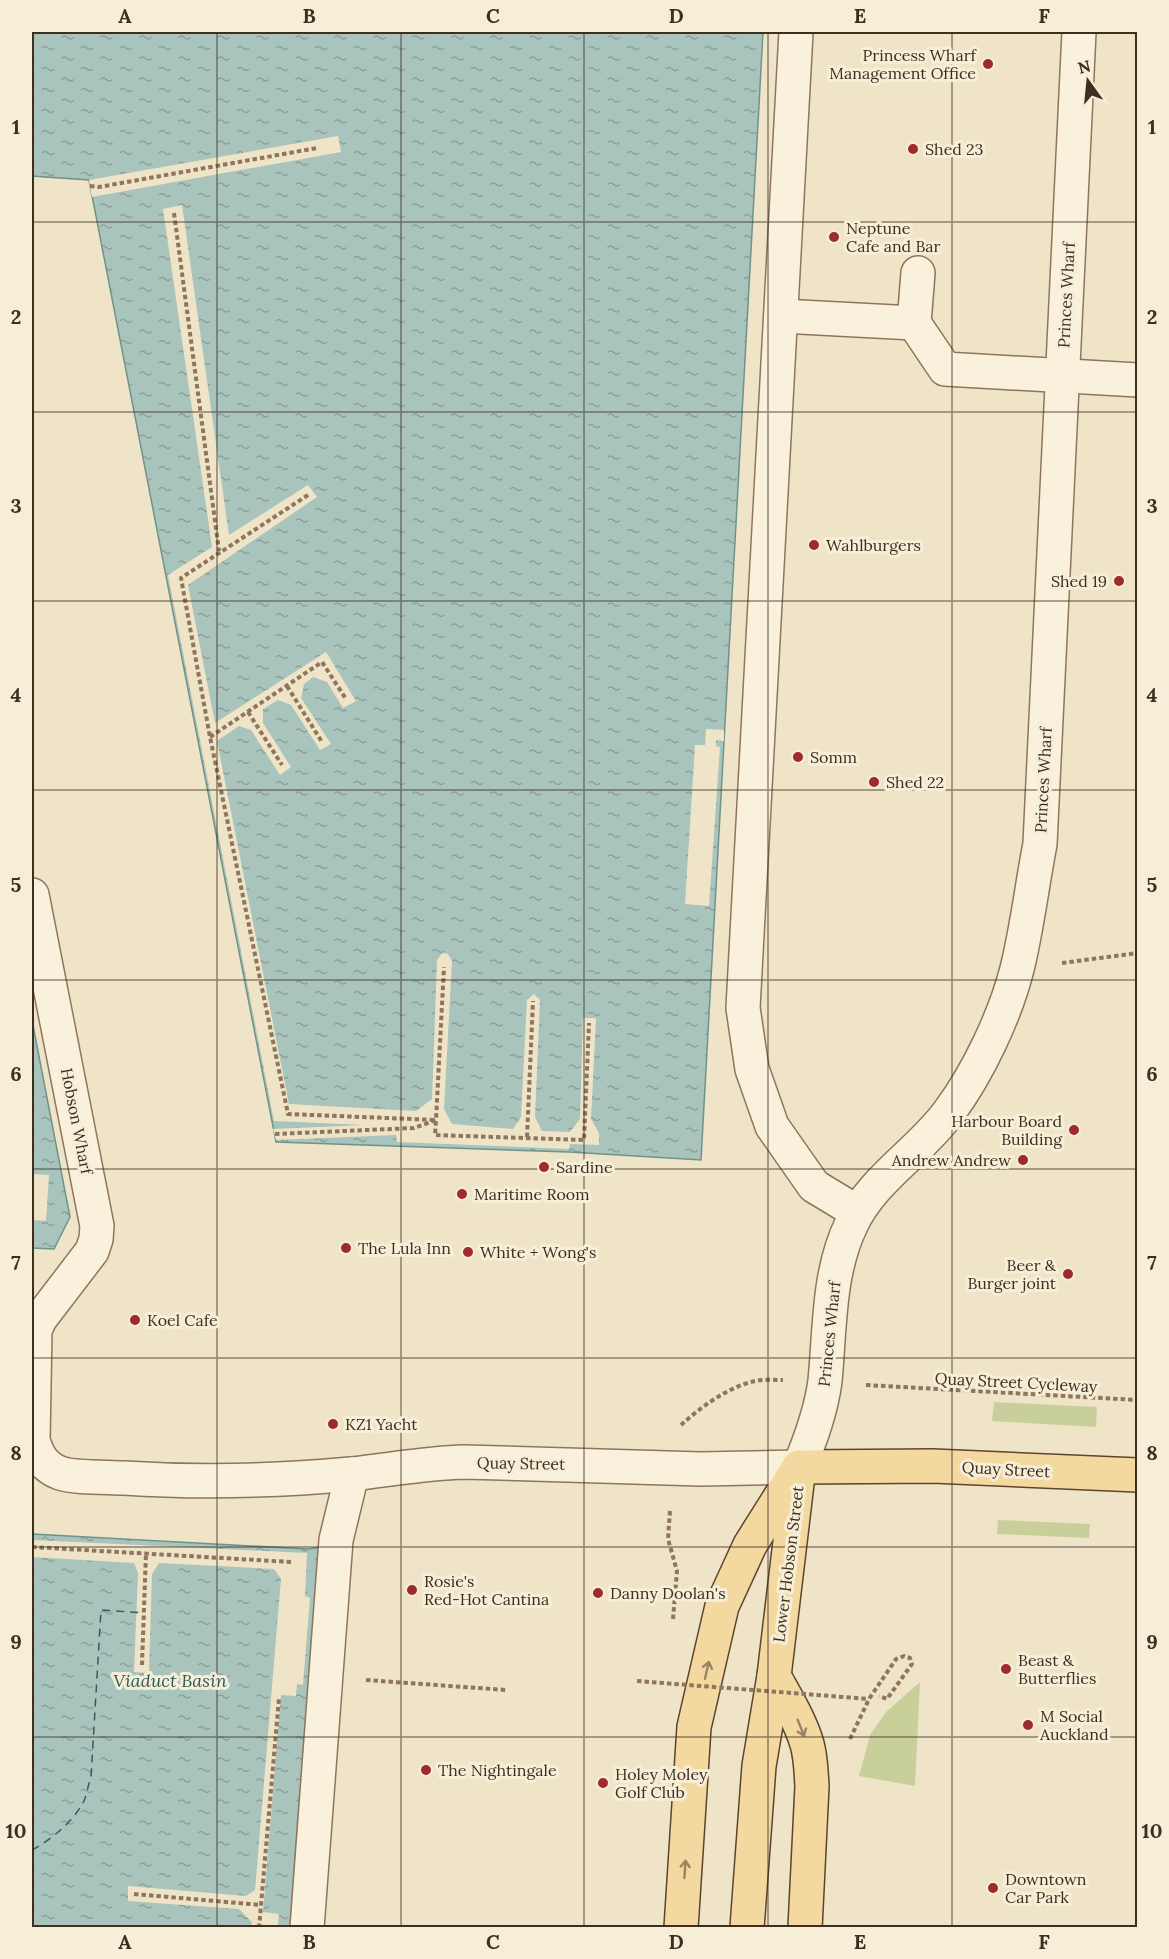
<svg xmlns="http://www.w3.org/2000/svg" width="1169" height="1959" viewBox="0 0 1169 1959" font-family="Lora,serif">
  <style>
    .green { fill: #c9cf9b }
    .water { fill: url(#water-ripples); stroke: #6f938a; stroke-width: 1.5 }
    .pier { fill: #f0e4c8 }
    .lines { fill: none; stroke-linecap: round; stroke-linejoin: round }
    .ferry { stroke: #2f5d5a; stroke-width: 1.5; stroke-dasharray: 8 6; stroke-linecap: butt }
    .minor-casing { stroke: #8d765c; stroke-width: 36 }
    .major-casing { stroke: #5b4430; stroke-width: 36 }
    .path { stroke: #8d765c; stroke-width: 4; stroke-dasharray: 4.5 3; stroke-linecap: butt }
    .minor { stroke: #faf1dc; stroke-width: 33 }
    .major { stroke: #f3d9a0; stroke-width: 33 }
    .path-bridge { stroke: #8d765c; stroke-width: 4; stroke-dasharray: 4.5 3; stroke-linecap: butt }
    .oneway { stroke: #988460 }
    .grid { fill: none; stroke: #3d2e20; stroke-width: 1.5; stroke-opacity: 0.55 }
    .poi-dot { fill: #9e2a2b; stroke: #f7eed8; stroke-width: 2 }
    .labels { text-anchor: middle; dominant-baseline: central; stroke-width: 6; stroke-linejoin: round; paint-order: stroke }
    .poi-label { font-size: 16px; fill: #3d2e20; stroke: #f7eed8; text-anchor: start }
    .street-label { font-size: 16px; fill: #3d2e20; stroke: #f7eed8 }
    .water-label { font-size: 18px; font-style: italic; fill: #2f5d5a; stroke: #f7eed8 }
    .neatline { fill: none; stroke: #3d2e20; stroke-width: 2 }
    .grid-label { font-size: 20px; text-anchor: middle; font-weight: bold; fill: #3d2e20 }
  </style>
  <defs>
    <pattern id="water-ripples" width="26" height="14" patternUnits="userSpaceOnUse" patternTransform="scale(1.5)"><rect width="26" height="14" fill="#a9c4bc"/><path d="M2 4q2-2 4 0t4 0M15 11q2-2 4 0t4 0" fill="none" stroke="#8ba098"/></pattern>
  </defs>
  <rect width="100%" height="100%" fill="#f0e4c8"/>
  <g class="green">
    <polygon points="994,1402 1097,1407 1096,1427 992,1421"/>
    <polygon points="998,1520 1090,1524 1089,1538 997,1534"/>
    <polygon points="920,1682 915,1786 859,1776 870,1735 886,1712"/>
  </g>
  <g class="water">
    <polygon points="32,32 763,32 701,1160 569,1152 276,1142 89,180 32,176"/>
    <polygon points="32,1020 70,1217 54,1249 32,1248"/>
    <polygon points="32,1534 308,1549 323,1547 315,1597 290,1927 32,1927"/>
  </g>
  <g class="pier">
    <polygon points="338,136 341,152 92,197 91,192 89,180"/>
    <polygon points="182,205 229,535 308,485 317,497 188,585 215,723 326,652 356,701 343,708 327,682 313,677 304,684 301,698 331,744 320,750 291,705 278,700 263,709 263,723 291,767 280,775 251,730 239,726 217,741 289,1104 416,1111 432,1099 437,960 442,953 448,954 452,961 444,1109 452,1124 513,1129 521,1117 527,1000 534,994 540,1000 535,1117 542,1131 570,1132 580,1119 583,1018 596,1018 591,1119 599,1133 599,1145 570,1144 569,1149 397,1142 396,1135 276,1140 273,1129 365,1125 274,1121 168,575 212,547 163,209"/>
    <polygon points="706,729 724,730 724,741 716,740 716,746 720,747 709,906 685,904 695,745 705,745"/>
    <polygon points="32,1174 49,1175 46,1221 32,1220"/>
    <polygon points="32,1540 307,1553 305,1596 310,1598 303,1685 297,1684 296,1696 281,1695 263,1912 279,1914 278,1925 283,1926 283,1927 251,1927 252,1922 239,1909 128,1901 128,1886 246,1896 255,1890 281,1579 274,1569 159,1563 152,1574 149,1673 134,1672 138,1573 134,1563 32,1557"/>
  </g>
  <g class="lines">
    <path class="ferry" d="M32,1850c20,-11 41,-28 52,-49 3,-7 4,-16 7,-24l10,-167 43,3"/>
    <defs>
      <g id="minor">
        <polyline points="796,32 743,1008 752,1069 772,1126 814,1186 857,1212"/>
        <polyline points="918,273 914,323 945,369 1138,380"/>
        <polyline points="781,316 914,323"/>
        <path d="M32,895l65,331 -1,13 -4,12 -52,68 -5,11 -2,110c4,15 11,27 27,33 13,5 48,4 64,5 75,5 152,3 227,-4 38,-4 75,-11 113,-12l237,7 98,-2c12,-28 22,-56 26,-86 5,-52 3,-108 26,-156 21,-46 69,-73 98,-113 29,-39 56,-96 68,-143 10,-40 15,-84 23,-125l39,-812"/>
        <polyline points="307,1928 336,1540 352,1474"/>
      </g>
      <g id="major">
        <polyline points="799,1467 933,1466 1138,1475"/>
        <path d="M774,1676c12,22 26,44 33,68 4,14 4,28 5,42l-7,142"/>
        <polyline points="681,1928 694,1727 722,1606 750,1545 799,1467"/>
        <polyline points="747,1928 759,1766 774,1676 798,1475"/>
      </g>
    </defs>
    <use href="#minor" class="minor-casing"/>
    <use href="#major" class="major-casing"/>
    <g class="path">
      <polyline points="90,186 99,187 317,148"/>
      <polyline points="174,213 219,551"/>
      <polyline points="308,495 181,578 210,737 288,1114 436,1120 435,1135 584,1140 589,1023"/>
      <polyline points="287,686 322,742"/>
      <polyline points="248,712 282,765"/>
      <polyline points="210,737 322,662 346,699"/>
      <polyline points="1062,963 1138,953"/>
      <polyline points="275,1134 414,1128 436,1120 444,967"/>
      <polyline points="527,1137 533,1001"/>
      <polyline points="866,1385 1138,1400"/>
      <path d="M681,1425c20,-18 47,-38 74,-44 9,-2 19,-1 28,-1"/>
      <polyline points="670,1511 668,1539 677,1571 673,1619"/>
      <polyline points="32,1547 291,1562"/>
      <polyline points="142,1665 146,1553"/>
      <polyline points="366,1680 506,1690"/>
      <polyline points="850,1739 869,1699 896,1659 904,1656 910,1658 912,1664 887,1699 879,1696"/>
      <polyline points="134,1894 261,1905"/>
      <polyline points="259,1928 279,1698"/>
    </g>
    <use href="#minor" class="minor"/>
    <use href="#major" class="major"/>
    <polyline class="path-bridge" points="637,1681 869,1699"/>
  </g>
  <defs><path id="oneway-shaft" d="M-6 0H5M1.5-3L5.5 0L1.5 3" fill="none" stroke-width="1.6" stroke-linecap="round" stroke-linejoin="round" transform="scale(1.5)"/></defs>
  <g class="oneway">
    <use href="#oneway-shaft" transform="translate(707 1670) rotate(-77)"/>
    <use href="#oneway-shaft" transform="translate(801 1728) rotate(68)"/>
    <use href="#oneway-shaft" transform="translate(685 1869) rotate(-86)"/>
  </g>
  <path class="grid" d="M217,32v1896M401,32v1896M584,32v1896M768,32v1896M952,32v1896M32,222h1106M32,412h1106M32,601h1106M32,790h1106M32,980h1106M32,1169h1106M32,1358h1106M32,1547h1106M32,1737h1106"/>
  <g class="poi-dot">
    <circle cx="988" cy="64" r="6"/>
    <circle cx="913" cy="149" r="6"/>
    <circle cx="834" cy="237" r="6"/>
    <circle cx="814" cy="545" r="6"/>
    <circle cx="1119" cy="581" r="6"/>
    <circle cx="798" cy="757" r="6"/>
    <circle cx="874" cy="782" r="6"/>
    <circle cx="1074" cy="1130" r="6"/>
    <circle cx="1023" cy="1160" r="6"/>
    <circle cx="544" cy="1167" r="6"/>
    <circle cx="462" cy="1194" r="6"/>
    <circle cx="346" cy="1248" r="6"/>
    <circle cx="468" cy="1252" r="6"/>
    <circle cx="1068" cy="1274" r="6"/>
    <circle cx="135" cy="1320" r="6"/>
    <circle cx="333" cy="1424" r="6"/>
    <circle cx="412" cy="1590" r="6"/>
    <circle cx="598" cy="1593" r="6"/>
    <circle cx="1006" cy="1669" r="6"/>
    <circle cx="1028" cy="1725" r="6"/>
    <circle cx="426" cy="1770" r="6"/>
    <circle cx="603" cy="1783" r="6"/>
    <circle cx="993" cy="1888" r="6"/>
  </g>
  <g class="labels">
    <g class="poi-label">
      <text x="976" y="55" text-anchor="end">Princess Wharf<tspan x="976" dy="18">Management Office</tspan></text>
      <text x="925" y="149">Shed 23</text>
      <text x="846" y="228">Neptune<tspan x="846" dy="18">Cafe and Bar</tspan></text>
      <text x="826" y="545">Wahlburgers</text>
      <text x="1107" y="581" text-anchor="end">Shed 19</text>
      <text x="810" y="757">Somm</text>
      <text x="886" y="782">Shed 22</text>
      <text x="1062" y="1121" text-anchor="end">Harbour Board<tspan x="1062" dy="18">Building</tspan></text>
      <text x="1011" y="1160" text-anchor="end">Andrew Andrew</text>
      <text x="556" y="1167">Sardine</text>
      <text x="474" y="1194">Maritime Room</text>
      <text x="358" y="1248">The Lula Inn</text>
      <text x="480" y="1252">White + Wong's</text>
      <text x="1056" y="1265" text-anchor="end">Beer &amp;<tspan x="1056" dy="18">Burger joint</tspan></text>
      <text x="147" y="1320">Koel Cafe</text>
      <text x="345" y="1424">KZ1 Yacht</text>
      <text x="424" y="1581">Rosie's<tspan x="424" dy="18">Red-Hot Cantina</tspan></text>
      <text x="610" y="1593">Danny Doolan's</text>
      <text x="1018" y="1660">Beast &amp;<tspan x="1018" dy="18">Butterflies</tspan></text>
      <text x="1040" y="1716">M Social<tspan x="1040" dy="18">Auckland</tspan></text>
      <text x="438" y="1770">The Nightingale</text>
      <text x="615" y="1774">Holey Moley<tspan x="615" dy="18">Golf Club</tspan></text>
      <text x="1005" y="1879">Downtown<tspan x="1005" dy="18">Car Park</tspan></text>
    </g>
    <g class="street-label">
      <text transform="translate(1066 295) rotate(-87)">Princes Wharf</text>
      <text transform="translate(1043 780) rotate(-87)">Princes Wharf</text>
      <text transform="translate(77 1121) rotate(79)">Hobson Wharf</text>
      <text transform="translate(829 1334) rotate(-84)">Princes Wharf</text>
      <text transform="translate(1016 1382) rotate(3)">Quay Street Cycleway</text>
      <text transform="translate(521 1463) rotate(1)">Quay Street</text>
      <text transform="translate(1006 1469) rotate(3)">Quay Street</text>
      <text transform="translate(788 1564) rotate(-83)">Lower Hobson Street</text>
    </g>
    <g class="water-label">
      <text x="170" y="1680">Viaduct Basin</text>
    </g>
  </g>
  <rect width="1169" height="1959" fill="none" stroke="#f7eed8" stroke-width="66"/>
  <g transform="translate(1088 81) rotate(345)" stroke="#f7eed8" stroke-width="4.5" paint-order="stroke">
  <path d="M0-4.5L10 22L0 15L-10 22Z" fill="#3d2e20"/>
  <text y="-9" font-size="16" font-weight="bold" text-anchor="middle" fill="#3d2e20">N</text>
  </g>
  <rect x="33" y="33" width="1103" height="1893" class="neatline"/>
  <g class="grid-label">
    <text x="125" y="23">A</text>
    <text x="309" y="23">B</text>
    <text x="493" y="23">C</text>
    <text x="676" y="23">D</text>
    <text x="860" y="23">E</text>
    <text x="1044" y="23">F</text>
    <text x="16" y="134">1</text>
    <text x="1152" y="134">1</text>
    <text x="16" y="324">2</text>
    <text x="1152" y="324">2</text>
    <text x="16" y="513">3</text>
    <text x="1152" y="513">3</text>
    <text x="16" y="702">4</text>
    <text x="1152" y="702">4</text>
    <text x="16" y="892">5</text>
    <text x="1152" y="892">5</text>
    <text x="16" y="1081">6</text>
    <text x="1152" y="1081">6</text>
    <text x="16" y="1270">7</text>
    <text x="1152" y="1270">7</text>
    <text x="16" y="1460">8</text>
    <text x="1152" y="1460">8</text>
    <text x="16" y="1649">9</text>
    <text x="1152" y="1649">9</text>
    <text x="16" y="1838">10</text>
    <text x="1152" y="1838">10</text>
    <text x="125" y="1949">A</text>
    <text x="309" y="1949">B</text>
    <text x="493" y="1949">C</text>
    <text x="676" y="1949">D</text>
    <text x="860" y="1949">E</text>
    <text x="1044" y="1949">F</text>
  </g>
</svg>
